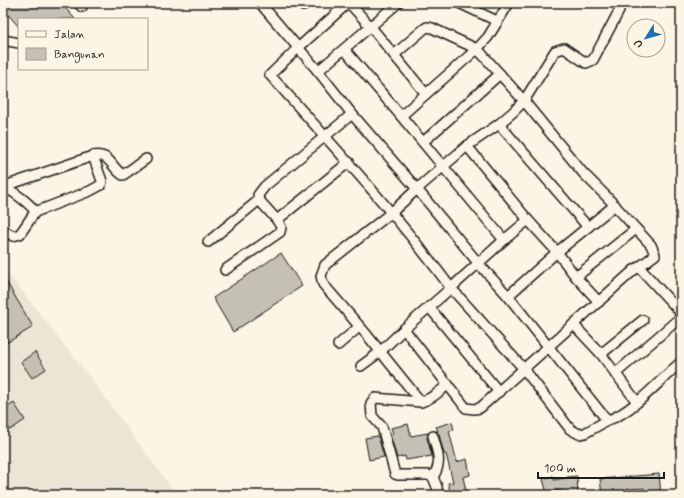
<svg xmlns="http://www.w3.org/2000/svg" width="684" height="498" viewBox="0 0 684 498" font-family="Mynerve,sans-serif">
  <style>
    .built { fill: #ebe5d6 }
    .building { fill: #c4c0b3; stroke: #1c1c1c }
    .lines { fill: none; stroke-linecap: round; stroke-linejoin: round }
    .minor-casing { stroke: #1c1c1c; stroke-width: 12 }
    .minor { stroke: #fcf5e5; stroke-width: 9 }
  </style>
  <rect width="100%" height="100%" fill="#fcf5e5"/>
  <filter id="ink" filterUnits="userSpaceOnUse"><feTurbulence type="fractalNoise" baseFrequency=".025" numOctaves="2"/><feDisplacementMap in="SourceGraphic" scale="8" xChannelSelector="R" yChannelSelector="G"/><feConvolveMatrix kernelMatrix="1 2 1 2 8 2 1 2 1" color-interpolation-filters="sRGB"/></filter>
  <g filter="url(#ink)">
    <polygon class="built" points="3,267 92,380 176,494 3,495"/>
    <g class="building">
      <polygon points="11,3 61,3 75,19 19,19 19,27 4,10"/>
      <polygon points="281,253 302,286 233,332 213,298"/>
      <polygon points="3,276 33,327 3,345"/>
      <polygon points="35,352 46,369 32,378 21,362"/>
      <polygon points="14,403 25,420 10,430 3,419 3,410"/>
      <polygon points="452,422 454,430 449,431 457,462 467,459 470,475 463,477 467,495 451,495 448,483 453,482 446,454 444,454 439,434 436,431 438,431 436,427"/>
      <polygon points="408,424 411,436 428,433 427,438 432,456 406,460 405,456 397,458 390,434 393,433 391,428"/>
      <polygon points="378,436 384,457 369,460 365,438"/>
      <polygon points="659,474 661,495 644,495 644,488 627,489 628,492 602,495 600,479"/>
      <polygon points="553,476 554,480 567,478 567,477 577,476 578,495 562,495 562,491 559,491 559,490 547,494 543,479"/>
    </g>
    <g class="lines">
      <defs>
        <g id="minor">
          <polyline points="78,3 82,7"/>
          <path d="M260,3l58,68 34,43 65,75 62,75 29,32 94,118 6,6c24,-7 53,-41 73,-58"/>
          <polyline points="349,3 371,27 426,94"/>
          <polyline points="459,3 497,21"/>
          <polyline points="303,6 306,3"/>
          <polyline points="3,40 19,43"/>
          <path d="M345,50l56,66 103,124 -53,48c-56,-75 -119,-144 -181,-213l28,-27 50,-45"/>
          <polyline points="394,55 424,29 427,27 432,28 477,49 482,54 524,101 583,173 607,197 651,245 654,252 655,255 639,267"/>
          <polyline points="318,71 398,3"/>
          <polyline points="401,116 477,49 488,37 509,3"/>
          <polyline points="499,124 588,227"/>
          <polyline points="423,142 500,74"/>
          <polyline points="467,146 528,220 557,252 576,277 599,302"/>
          <path d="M93,156c17,-4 18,12 30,19l23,-16"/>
          <path d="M3,185c8,6 28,18 32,27l-15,22 -7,2 -10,-6"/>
          <polyline points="5,186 93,156 102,181 101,185 90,191 35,212"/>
          <polyline points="259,200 258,195 265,186 352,114"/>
          <polyline points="504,240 528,220"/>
          <polyline points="208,242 259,200 277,220 349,162"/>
          <polyline points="225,270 280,232 281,227 277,220"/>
          <polyline points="576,277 636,229"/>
          <polyline points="508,296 557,252 615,205"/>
          <polyline points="429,307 499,392"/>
          <polyline points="574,325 601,354 637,402"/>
          <polyline points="404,329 466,408 474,409 480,408 634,270 639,267 681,313"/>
          <polyline points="338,345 359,327"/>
          <polyline points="601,354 643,320"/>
          <polyline points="361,366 380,352 404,329 451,288 524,369 570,429 579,434 585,433 608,420"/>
          <polyline points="615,374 681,317"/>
          <polyline points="421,402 367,335 323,284 321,276 325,265 392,212 417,189 467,146 499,124 513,112 524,101 555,51 564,48 586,63 593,60 619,11"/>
          <path d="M433,477c10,-15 4,-25 0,-41"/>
          <path d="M438,495l-1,-8 -4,-10 -5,-2h-30l-3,-1 -13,-47 -10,-11 -1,-13 4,-5 46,4c10,-3 20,-11 27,-18"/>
        </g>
      </defs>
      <use href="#minor" class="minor-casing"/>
      <use href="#minor" class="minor"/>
    </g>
  </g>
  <rect width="684" height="498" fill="none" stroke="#fcf5e5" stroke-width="16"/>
  <rect x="8" y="8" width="668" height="482" fill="none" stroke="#1c1c1c" stroke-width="1.5" filter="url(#ink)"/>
  <rect x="18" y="18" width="130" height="52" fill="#fcf5e5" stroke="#a29e95"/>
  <rect x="26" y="31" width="20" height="6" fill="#fcf5e5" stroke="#a29e95"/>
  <text x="54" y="38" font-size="12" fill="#1c1c1c">Jalan</text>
  <rect x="26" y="48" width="20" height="12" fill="#c4c0b3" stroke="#a29e95"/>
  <text x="54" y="58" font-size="12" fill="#1c1c1c">Bangunan</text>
  <g transform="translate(646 38) rotate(233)"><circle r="19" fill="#fcf5e5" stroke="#a29e95"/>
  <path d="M0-3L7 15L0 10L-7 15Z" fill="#1f6fb2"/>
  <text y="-6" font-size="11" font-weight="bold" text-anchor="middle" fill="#1c1c1c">U</text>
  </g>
  <path d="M538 472v6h126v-6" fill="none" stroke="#1c1c1c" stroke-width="2"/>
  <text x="544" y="472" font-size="12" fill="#1c1c1c" stroke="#fcf5e5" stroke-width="3" paint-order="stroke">100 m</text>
</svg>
